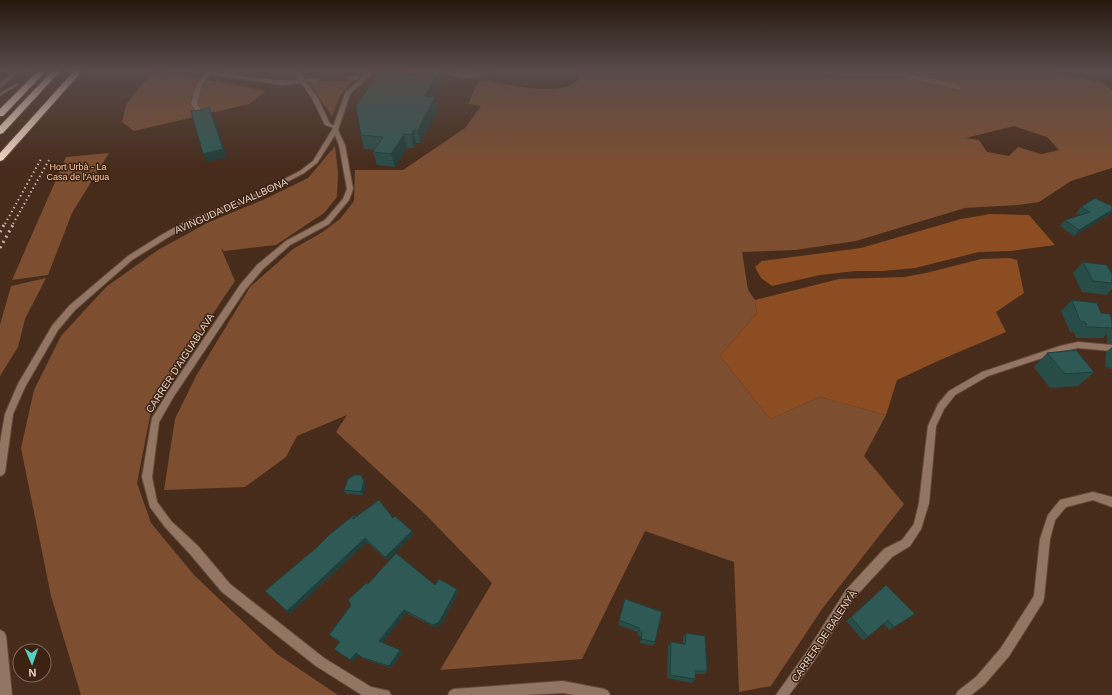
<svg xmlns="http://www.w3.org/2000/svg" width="1112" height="695" viewBox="0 0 1112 695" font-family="Arial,sans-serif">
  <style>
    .green { fill: #7e4e30; fill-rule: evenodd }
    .forest { fill: #8c4d22 }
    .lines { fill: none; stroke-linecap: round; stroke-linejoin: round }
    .stream { stroke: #ae6c42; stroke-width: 4 }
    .lane-casing { stroke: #644a3a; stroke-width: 1 }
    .street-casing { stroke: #644a3a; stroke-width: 2 }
    .highway-casing { stroke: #644a3a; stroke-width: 2 }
    .lane { fill: #937564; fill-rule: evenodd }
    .street { fill: #937564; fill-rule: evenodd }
    .highway { fill: #f9dbca; fill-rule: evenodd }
    .rail-far1 { stroke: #c7b4a8; stroke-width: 2; stroke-dasharray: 1.5 3; stroke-linecap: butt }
    .rail { stroke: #c7b4a8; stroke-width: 3; stroke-dasharray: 2 4; stroke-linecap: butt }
    .wall { fill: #284d48 }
    .shaded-wall { fill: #203e3b }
    .building { fill: #2e5954; stroke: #203e3b }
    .labels { text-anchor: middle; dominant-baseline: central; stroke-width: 3; stroke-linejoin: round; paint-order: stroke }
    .far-park-label { font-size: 9px; fill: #fec5a4; stroke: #3c2211 }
    .street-label { font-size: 10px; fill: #e6d5ca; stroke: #3c2211 }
  </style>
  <rect width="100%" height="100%" fill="#472c1b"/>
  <g class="green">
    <polygon points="157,70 266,91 249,104 134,131 122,122 126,105 143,83"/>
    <path d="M575,70h479l11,5 36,7 11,8v78l-41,13 -32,21 -21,3 -53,3 -109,33 -61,9 -53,2 6,38 7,10 2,13 -37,43 50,63 50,-22 66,18 -22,41 40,48 -82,105 -51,77 -32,6 -5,-130 -89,-31 -63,128 -142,11 52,-87 -67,-69 -89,-82 11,-17 -50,21 -11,21 -41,30 -81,3 11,-71 21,-43 54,-89 43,-38 28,-16 19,-14 14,-18 1,-31h48l62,-42 16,-22 -13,-2 11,-24c23,3 81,18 98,1l2,-4zM1014,126l33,11 12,13 -18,4 -23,-7 -9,9 -22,-4 -8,-12 -13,-2z"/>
    <polygon points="353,80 340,96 332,116 308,82"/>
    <polygon points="335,146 338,173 337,197 324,213 276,245 224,251 221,248 235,281 175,370 151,411 137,483 151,523 194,575 277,654 338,695 81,695 51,596 21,448 34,390 61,336 106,287 158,250 207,223 265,199 308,178"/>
    <polygon points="109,153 72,213 48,275 12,280 66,157"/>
    <polygon points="46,278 25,319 18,347 0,376 0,325 11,286"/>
  </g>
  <g class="forest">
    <polygon points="990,214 1029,215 1055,245 1011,251 979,252 915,268 883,271 855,271 820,275 772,286 761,278 755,267 762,261 861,248 961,219"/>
    <polygon points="1010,258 1017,260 1024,293 996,312 1006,332 940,360 897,380 886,415 820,397 770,419 720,356 757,313 755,300 839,279 904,277 926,273 981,259"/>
  </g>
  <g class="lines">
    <polyline class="stream" points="814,70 822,72 904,75 958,87"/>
    <defs>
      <g id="lane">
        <polygon points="375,70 385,70 416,73 418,74 416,75 377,71"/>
        <polygon points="16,83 20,84 0,96 0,93"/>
        <polygon points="325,123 329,123 338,128 336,129 325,125"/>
      </g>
      <g id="street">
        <polygon points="16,70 21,70 0,88 0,83"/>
        <path d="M195,70h17v1c29,5 58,11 87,9l-4,-10h5l4,10 13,-2 3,2 -3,2h-11l12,16 12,26 -5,1 -13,-27 -11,-15 -20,2 -71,-11 -8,11 -5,19 8,12 -5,1 -9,-13 5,-19 9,-12z"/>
        <polygon points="371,70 376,70 350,94 338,130 345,145 353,189 349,200 329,224 290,245 263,269 246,289 174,396 159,422 152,477 157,502 171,521 198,546 230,584 324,658 371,687 389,691 391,695 362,695 316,666 222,592 190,554 165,527 150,507 142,477 152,418 168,392 240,285 257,265 286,241 325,220 343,199 347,189 339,145 335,135 317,163 304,173 256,198 190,225 167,238 132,260 75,310 58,330 25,387 13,414 5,472 3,475 0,476 0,443 5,414 18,384 52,326 69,306 128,256 163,234 186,221 252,196 300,171 313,161 332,130 345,93"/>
        <path d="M442,70c8,-1 16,4 25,4 8,0 17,-5 25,-4 -13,10 -37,10 -50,0z"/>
        <polygon points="350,76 357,76 360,78 357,80 348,79 348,77"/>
        <polygon points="1078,342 1112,345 1112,351 1078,348 1060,352 988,376 955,395 944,409 936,426 929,503 921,529 910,546 892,557 854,598 814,661 789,695 776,695 806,653 846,590 884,549 902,540 914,524 919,503 928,426 938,404 949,391 982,372 1060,346"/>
        <polygon points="1093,492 1112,497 1112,507 1093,500 1066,507 1055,520 1050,539 1044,598 1043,602 1009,656 984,685 971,695 956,695 958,691 976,677 1001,648 1034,596 1040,539 1048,515 1060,500"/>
        <polygon points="0,630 4,632 6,636 12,695 0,695"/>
        <polygon points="563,681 604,689 608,691 610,695 574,695 563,693 524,695 448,695 450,691 454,689"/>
      </g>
      <g id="highway">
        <polygon points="39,70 47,70 3,116 0,116 0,109"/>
        <polygon points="53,70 61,70 3,133 0,134 0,126"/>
        <polygon points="75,70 83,70 3,160 0,161 0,153"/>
      </g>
    </defs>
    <use href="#lane" class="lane-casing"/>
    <use href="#street" class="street-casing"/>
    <use href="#highway" class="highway-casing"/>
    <use href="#lane" class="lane"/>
    <use href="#street" class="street"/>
    <use href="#highway" class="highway"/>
    <g class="rail-far1">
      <polyline points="5,224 41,159"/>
      <polyline points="13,224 49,160"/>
    </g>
    <g class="rail">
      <polyline points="0,232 5,223"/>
      <polyline points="0,248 14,223"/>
    </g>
  </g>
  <g class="wall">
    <polygon points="250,70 269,70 270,73"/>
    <polygon points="439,71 441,84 434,97 438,110 420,143 416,143 414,148 407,148 395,167 377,165 373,152 375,150 364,149 361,135 419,75"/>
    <polygon points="1112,206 1112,212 1110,214 1074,236 1060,226 1065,220 1080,215 1076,213 1081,207"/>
    <polygon points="1083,262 1112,274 1112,289 1106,295 1082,292 1073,273"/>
    <polygon points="1072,300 1101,313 1112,321 1112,344 1107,343 1107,334 1103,338 1076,338 1074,332 1070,332 1061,311"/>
    <polygon points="1112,347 1112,369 1105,367 1106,352"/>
    <polygon points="1047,353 1094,372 1078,386 1050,388 1034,367"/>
    <polygon points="366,484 363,495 346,494 344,490"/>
    <polygon points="354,515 356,517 393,518 412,531 413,535 387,560 367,542 290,614 317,547"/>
    <polygon points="368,584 435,585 457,589 458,592 441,625 435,627 406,613 382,643 400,650 402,653 391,668 364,659 358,655 353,662 334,649 340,642 329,635"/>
    <polygon points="886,585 915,614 889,630 884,624 863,640 846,621"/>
    <polygon points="625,599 655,642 653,646 640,643 641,637 637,635 638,632 618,625"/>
    <polygon points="686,633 707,671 704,674 696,674 695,679 692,683 667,678 668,646 671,642 683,644 683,637"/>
  </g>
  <g class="shaded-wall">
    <polygon points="439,71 441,84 427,109 425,96"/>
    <polygon points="435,97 438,110 420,143 418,130"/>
    <polygon points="209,107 213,114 227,157 207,162 203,154"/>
    <polygon points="414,130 416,143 414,148 411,135"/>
    <polygon points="404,134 407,148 395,167 391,154"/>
    <polygon points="1112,210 1112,212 1110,214 1074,236 1079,230"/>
    <polygon points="364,481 366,484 363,495 361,492"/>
    <polygon points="412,531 413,535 387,560 385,557"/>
    <polygon points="365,538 367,542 290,614 287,611"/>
    <polygon points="457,589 458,592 441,625 435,627 433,625"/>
    <polygon points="404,610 406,613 382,644 379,641"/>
    <polygon points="400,650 402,653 391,668 389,666"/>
    <polygon points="356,653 358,655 353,662 350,660"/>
  </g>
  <g class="building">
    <polygon points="423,70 439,71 425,96 435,97 418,130 414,130 411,135 404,134 391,154 373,152 383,137 361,135 356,106 380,72 419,75"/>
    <polygon points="209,107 223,149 203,154 191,111 202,110"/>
    <polygon points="1095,198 1112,206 1112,210 1079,230 1065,220 1090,212 1081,207"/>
    <polygon points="1083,262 1107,265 1112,274 1112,283 1093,281"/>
    <polygon points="1072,300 1097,303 1101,313 1110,314 1112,321 1112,328 1087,327 1085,322 1080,321"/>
    <polygon points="1076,350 1094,372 1065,374 1047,353"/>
    <polygon points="354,475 361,475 364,481 361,492 344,490 348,479"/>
    <polygon points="379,500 393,518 395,516 412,531 385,557 365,538 287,611 265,591 317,547 329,535 354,515 353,519"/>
    <polygon points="396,553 435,585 439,579 457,589 439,622 433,625 404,610 379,641 400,650 389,666 361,657 356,653 350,660 334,649 340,642 329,635 351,605 348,600 366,583 368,584"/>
    <polygon points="886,585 915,614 894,627 888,620 868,637 851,617"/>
    <polygon points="625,599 662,612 655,642 641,639 642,633 639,631 639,628 619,620"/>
    <polygon points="686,633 705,636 707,671 696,671 695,679 670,675 671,642 685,644"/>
  </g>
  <linearGradient id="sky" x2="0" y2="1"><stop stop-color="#27180f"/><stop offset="0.42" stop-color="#584b4a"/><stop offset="1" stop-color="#584b4a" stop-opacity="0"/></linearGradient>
  <rect width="1112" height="167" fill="url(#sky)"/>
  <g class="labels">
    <g class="far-park-label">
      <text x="78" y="167">Hort Urbà - La<tspan x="78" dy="10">Casa de l'Aigua</tspan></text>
    </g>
    <g class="street-label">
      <text transform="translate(231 206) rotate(-24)">AVINGUDA DE VALLBONA</text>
      <text transform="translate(180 363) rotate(-57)">CARRER D'AIGUABLAVA</text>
      <text transform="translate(824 636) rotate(-56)">CARRER DE BALENYÀ</text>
    </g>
  </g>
  <g transform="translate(32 663) rotate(178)"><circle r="19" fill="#3c2211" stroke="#806a5b"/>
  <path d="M0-3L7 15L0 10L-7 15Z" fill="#57cec1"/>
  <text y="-6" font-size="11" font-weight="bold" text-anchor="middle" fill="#e6d5ca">N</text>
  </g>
</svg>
